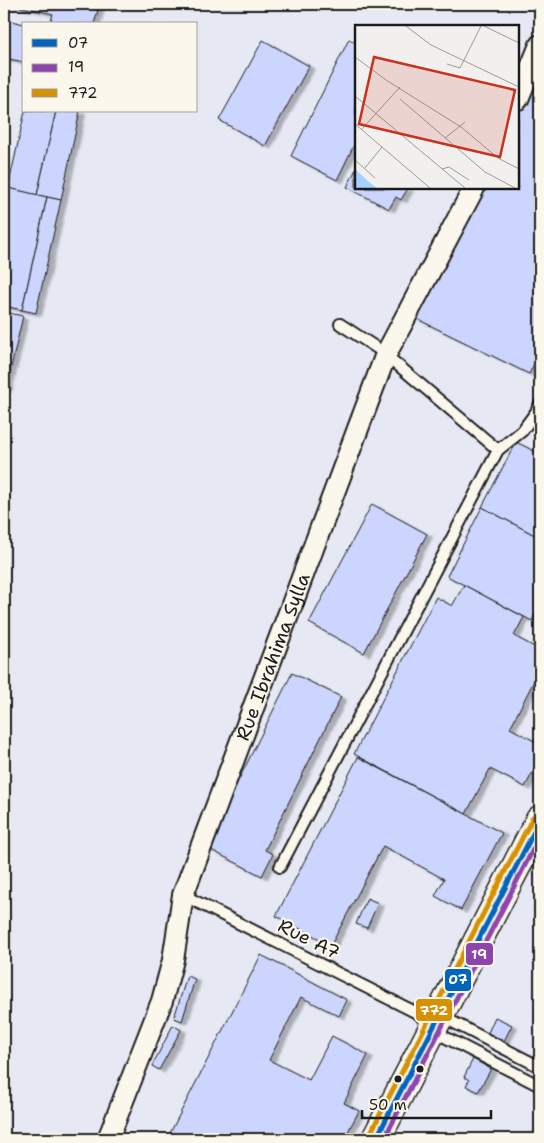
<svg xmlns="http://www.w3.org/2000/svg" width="544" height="1143" viewBox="0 0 544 1143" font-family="'Shantell Sans',sans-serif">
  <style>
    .built { fill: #e6e8f3; fill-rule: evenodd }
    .building { fill: #cbd5fd; stroke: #1c1c1c; filter: url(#shadow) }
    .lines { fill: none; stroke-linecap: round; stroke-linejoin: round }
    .lane-casing { stroke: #1c1c1c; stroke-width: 14 }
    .street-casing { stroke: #1c1c1c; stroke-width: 24 }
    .secondary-casing { stroke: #1c1c1c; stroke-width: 31 }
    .lane { stroke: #fbf7ec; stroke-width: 10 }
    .street { stroke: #fbf7ec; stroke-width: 20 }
    .secondary { stroke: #fbf7ec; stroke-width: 28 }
    .bus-1-casing { stroke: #fbf7ec; stroke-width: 9 }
    .bus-2-casing { stroke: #fbf7ec; stroke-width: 9 }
    .bus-3-casing { stroke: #fbf7ec; stroke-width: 9 }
    .bus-1 { stroke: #0065bd; stroke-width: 5 }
    .bus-2 { stroke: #8e44ad; stroke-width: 5 }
    .bus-3 { stroke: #d69104; stroke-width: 5 }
    .bus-dot { fill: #1c1c1c; stroke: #fbf7ec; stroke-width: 2 }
    .labels { text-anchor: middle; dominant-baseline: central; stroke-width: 4.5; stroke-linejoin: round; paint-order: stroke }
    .street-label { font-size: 19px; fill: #1c1c1c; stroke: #fbf7ec }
    .inset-road { fill: none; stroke: #9c9b9b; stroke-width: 1 }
    .view { fill: #c8321e; fill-opacity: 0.15; stroke: #c8321e; stroke-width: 2.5 }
    .inset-edge { fill: none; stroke: #1c1c1c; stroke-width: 2.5 }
    .line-badge { stroke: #fbf7ec; stroke-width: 2 }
    .badge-label { font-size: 14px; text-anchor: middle; font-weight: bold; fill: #fff }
  </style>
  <defs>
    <filter id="shadow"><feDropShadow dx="5.5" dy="3" stdDeviation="1" flood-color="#0004"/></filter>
  </defs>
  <rect width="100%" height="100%" fill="#f1f0ef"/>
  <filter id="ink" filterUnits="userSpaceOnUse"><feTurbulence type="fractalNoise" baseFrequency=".02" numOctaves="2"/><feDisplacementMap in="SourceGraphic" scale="10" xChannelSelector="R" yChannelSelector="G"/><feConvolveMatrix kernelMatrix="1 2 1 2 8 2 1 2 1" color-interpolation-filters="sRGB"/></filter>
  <g filter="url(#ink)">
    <path class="built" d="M4,4h536v1135h-536zM24,24h172v87h-172zM356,26h162v162h-162z"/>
    <g class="building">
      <polygon points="8,4 72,4 98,10 94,24 50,24 53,14"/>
      <polygon points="72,4 99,4 98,10"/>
      <polygon points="4,19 24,24 24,62 4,58"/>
      <polygon points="349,39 356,43 356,141 337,180 291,156"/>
      <polygon points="263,40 309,66 265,146 219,120"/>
      <polygon points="540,58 540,352 529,374 415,318 478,188 518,188 518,105"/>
      <polygon points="25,111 56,111 37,195 8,188"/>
      <polygon points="56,111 80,111 61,200 37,195"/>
      <polygon points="356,169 356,188 408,188 401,200 396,197 389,209 347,187"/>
      <polygon points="4,187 47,197 22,310 4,306"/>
      <polygon points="47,197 61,200 36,313 22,310"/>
      <polygon points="4,312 23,316 6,389 4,388"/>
      <polygon points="516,442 540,454 540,538 482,507"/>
      <polygon points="372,504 427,534 364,653 309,623"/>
      <polygon points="482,507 540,538 540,612 537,610 532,621 447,576"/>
      <polygon points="464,585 524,617 514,636 540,650 540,669 510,728 540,744 540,758 525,787 490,769 466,814 354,754 436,597 452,606"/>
      <polygon points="292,673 341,697 265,850 273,854 262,876 205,847"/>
      <polygon points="358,757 502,833 461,910 435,896 444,879 383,846 331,945 276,916"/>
      <polygon points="367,898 378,903 367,928 356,924"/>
      <polygon points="261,955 347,1000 339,1016 301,997 269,1060 309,1080 332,1036 368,1055 344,1103 359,1111 344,1139 167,1139"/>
      <polygon points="187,976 195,979 182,1021 174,1018"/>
      <polygon points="495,1017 512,1025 503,1043 487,1035"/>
      <polygon points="173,1025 181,1030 159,1070 152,1066"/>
      <polygon points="473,1059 491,1069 478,1092 466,1086 469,1080 464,1077"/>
    </g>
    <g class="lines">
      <defs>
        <g id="lane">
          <polyline points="340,324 386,354 393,361 498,450"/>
          <polyline points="280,867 498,450 522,431 536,412 540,404"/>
          <polyline points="183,895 419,1014 433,1031 540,1086"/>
          <polyline points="441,1016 540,1067"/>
        </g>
        <g id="street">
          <polyline points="518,99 540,45"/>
          <path id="s1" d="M108,1139l54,-138 11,-41 10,-65 203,-541 88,-166"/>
        </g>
        <polyline id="secondary" points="376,1139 540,820"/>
      </defs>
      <use href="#lane" class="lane-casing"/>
      <use href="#street" class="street-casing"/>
      <use href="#secondary" class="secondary-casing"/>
      <use href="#lane" class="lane"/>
      <use href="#street" class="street"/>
      <use href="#secondary" class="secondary"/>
      <defs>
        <polyline id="bus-1" points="376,1139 540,820"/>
        <polyline id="bus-2" points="384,1139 540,836"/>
        <polyline id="bus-3" points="369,1136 533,817"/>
      </defs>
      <use href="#bus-1" class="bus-1-casing"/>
      <use href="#bus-2" class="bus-2-casing"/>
      <use href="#bus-3" class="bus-3-casing"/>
      <use href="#bus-1" class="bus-1"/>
      <use href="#bus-2" class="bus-2"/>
      <use href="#bus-3" class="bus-3"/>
    </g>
  </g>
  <g class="bus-dot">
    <circle cx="420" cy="1069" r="4.5"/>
    <circle cx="398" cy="1079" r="4.5"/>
  </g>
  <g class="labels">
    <g class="street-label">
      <text stroke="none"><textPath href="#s1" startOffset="511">Rue Ibrahima Sylla</textPath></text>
      <text transform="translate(309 939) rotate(27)">Rue A7</text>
    </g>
  </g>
  <g transform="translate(355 25)">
    <rect width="164" height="164" fill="#f1f0ef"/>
    <path d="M0,144l14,13 8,6h-22z" fill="#a4d1ff"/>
    <path class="inset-road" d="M51,1l25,19 88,42M129,1l35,17M0,32l31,23 75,47 37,31 21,11M92,39l13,4 21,-42M0,71l110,92M45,74l85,73 30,16M0,99l75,64M6,105l39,-43M90,113l20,-16M0,135l20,18M10,143l17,-21M87,144l7,-2 20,13"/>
    <path class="view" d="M19,32l141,33 -15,67 -141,-33z"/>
    <rect width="164" height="164" class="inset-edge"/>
  </g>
  <g class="line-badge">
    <rect x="465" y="942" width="29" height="24" rx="5" fill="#8e44ad"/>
    <rect x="444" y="968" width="28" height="24" rx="5" fill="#0065bd"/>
    <rect x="415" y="998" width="38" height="24" rx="5" fill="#d69104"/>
  </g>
  <g class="badge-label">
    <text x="479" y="959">19</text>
    <text x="458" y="984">07</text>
    <text x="434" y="1015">772</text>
  </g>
  <rect width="544" height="1143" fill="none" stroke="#fbf7ec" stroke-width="20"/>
  <rect x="10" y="10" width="524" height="1123" fill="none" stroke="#1c1c1c" stroke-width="2" filter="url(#ink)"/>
  <rect x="22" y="22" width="175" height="90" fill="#fbf7ec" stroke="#a29f99"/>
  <rect x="32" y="39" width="25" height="8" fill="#0065bd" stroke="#a29f99"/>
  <text x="68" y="48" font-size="15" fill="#1c1c1c">07</text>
  <rect x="32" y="64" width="25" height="8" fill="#8e44ad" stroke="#a29f99"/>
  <text x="68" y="72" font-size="15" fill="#1c1c1c">19</text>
  <rect x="32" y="89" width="25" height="8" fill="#d69104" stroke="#a29f99"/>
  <text x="68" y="98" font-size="15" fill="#1c1c1c">772</text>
  <path d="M362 1110v8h129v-8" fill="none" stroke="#1c1c1c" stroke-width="2.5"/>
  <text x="369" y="1110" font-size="15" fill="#1c1c1c" stroke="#fbf7ec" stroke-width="4" paint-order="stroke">50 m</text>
</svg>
